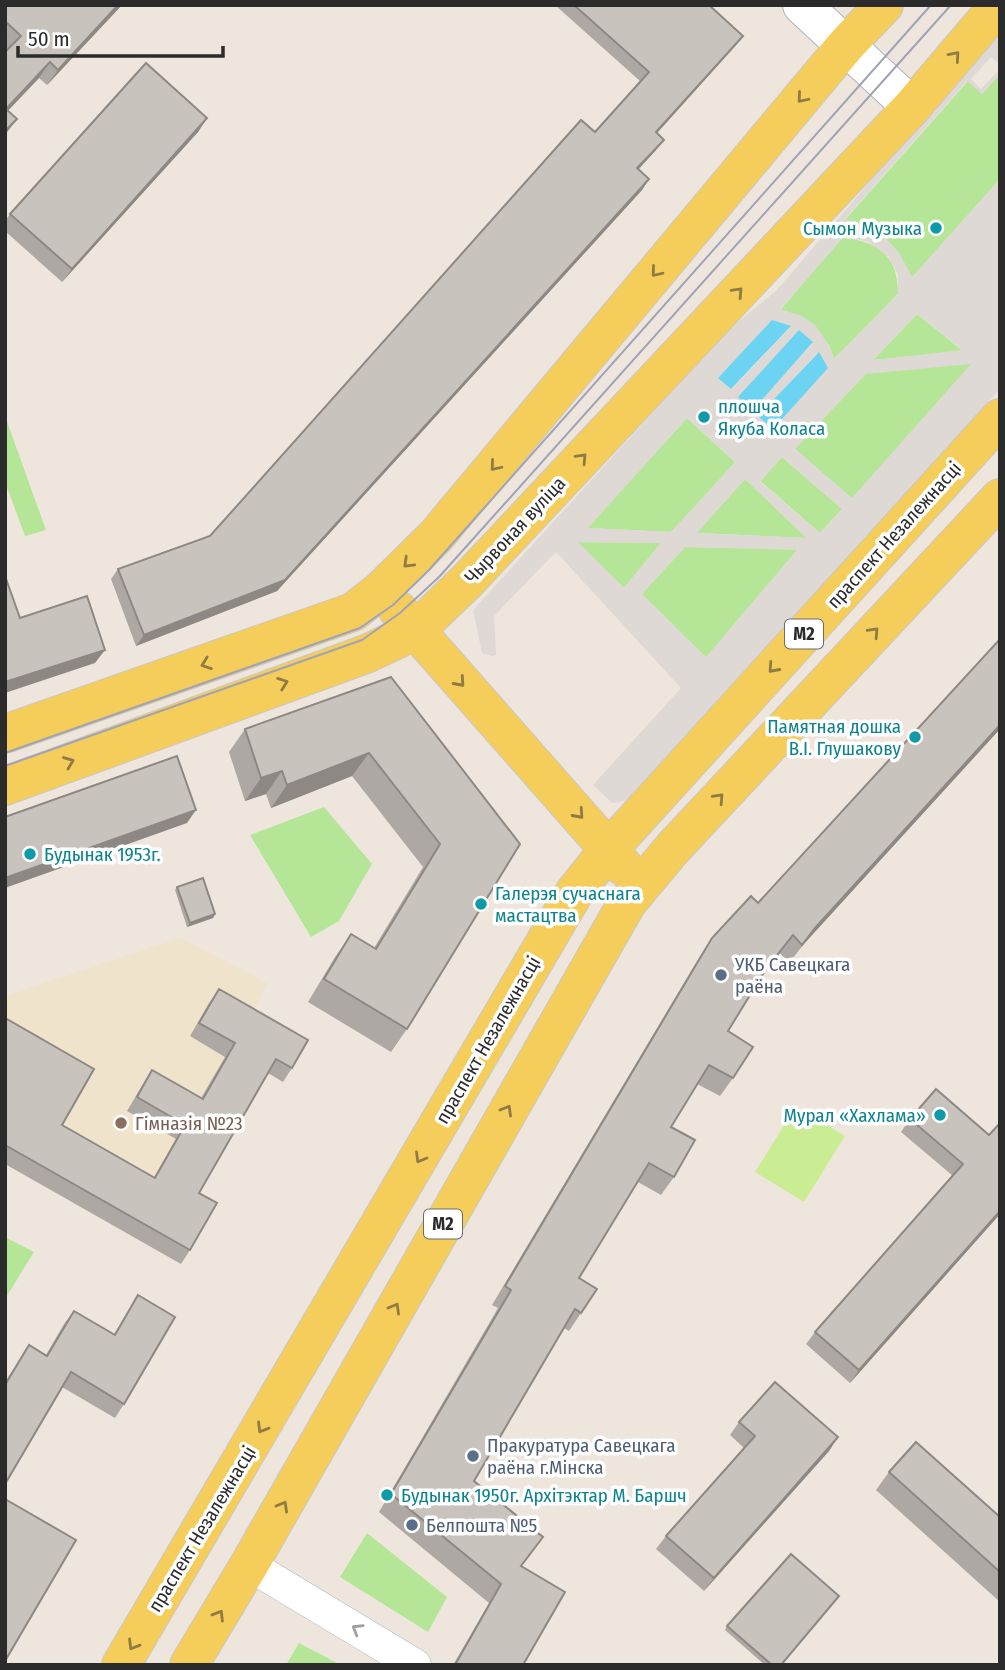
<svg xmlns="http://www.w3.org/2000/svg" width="1005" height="1670" viewBox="0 0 1005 1670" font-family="'Fira Sans Condensed',sans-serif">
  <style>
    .education { fill: #f0e3cc }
    .green { fill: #b5e698 }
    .pitch { fill: #caed94 }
    .plaza { fill: #ded9d4; fill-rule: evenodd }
    .water { fill: #6dd3f3 }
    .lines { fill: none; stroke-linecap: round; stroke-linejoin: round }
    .minor-casing { stroke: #b1b4bf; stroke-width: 33 }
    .secondary-casing { stroke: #b1b4bf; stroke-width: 40 }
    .primary-casing { stroke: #c8c8c8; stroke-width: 40 }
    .minor { stroke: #fff; stroke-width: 32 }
    .secondary { stroke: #fff; stroke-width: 38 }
    .primary { stroke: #f5cd5b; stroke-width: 38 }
    .tram { stroke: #a0a3b6; stroke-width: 2 }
    .wall { fill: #ada8a3 }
    .shaded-wall { fill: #8d8884 }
    .building { fill: #c9c3bd; stroke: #8d8884; stroke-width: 2 }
    .oneway { stroke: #907c43 }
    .oneway2 { stroke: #a0a0a0 }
    .culture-dot { fill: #0f9aa8; stroke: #fff; stroke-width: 2.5 }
    .service-dot { fill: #5c6f8a; stroke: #fff; stroke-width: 2.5 }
    .education-dot { fill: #8d6e63; stroke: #fff; stroke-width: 2.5 }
    .labels { text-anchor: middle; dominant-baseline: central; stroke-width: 7; stroke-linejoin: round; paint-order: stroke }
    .shield { fill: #fff; stroke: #6b6b6b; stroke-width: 2 }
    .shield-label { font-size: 18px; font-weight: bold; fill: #2b2b2b }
    .culture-label { font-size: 19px; fill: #0d838f; stroke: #fff; text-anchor: start }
    .street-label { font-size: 19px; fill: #2b2b2b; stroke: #fff }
    .service-label { font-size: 19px; fill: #4e5e75; stroke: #fff; text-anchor: start }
    .education-label { font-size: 19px; fill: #785e54; stroke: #fff; text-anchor: start }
  </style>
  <rect width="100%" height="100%" fill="#eee6dd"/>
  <polygon class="education" points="180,938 268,983 247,1024 267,1072 190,1206 208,1217 181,1264 5,1164 5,996"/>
  <g class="green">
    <path d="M1000,74v105l-88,99c-19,-38 -28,-46 -67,-58l123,-139 14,13z"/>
    <path d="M843,237c36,6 55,18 55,57l-64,65 -5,-14 -49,-35z"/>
    <polygon points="917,314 963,351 873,360"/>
    <polygon points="973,363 852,499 794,448 866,373"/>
    <polygon points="5,416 46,530 25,536 5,482"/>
    <polygon points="687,418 736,463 671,532 587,528"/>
    <polygon points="782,457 842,509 820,533 760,481"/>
    <polygon points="745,479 807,538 696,533"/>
    <polygon points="577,542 661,543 624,588"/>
    <polygon points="685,547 798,549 706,658 641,594"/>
    <polygon points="324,807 372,864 339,921 311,937 250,835"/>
    <polygon points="5,1237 34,1252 5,1299"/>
    <polygon points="367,1533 447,1597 428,1632 340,1577"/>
    <polygon points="299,1643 341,1665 286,1665"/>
  </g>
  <polygon class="pitch" points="796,1106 845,1136 804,1202 755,1172"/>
  <path class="plaza" d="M1000,30v34l-9,-7 -20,22 10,10 19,-20v5l-18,20 -15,-13 -122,138 30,10 23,22 14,26 88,-98v210l-374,412 -14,2 -19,-18 88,-97 -125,-136 -62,64 2,39 -4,1 -10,-3 -9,-43 256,-281 47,-38zM843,238l24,3 22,16 9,18v19l-64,65 -5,-14 -14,-20 -13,-9 -22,-7zM917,314l46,36 -88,10 -1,-1zM772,321l19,6 -59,62 -13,-12zM799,330l14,13 -60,66zM818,352l-45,76h-1l-13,-12zM971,364l-119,134 -57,-49 71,-75zM687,418l48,44 -64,70 -83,-4zM782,457l60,52 -22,24 -60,-51zM745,479l61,59 -109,-5zM578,542l82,1v1l-36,44zM685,547l112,3 -91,107 -64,-63z"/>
  <g class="water">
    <polygon points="772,320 791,326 731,389 718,378"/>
    <polygon points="799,330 813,342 753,410 738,397"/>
    <polygon points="819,352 828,368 773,429 758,416"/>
  </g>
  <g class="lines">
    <defs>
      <polyline id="minor" points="249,1565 415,1665"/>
      <polyline id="secondary" points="802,5 912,107"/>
      <g id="primary">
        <polyline points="398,610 624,867"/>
        <polyline points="5,734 353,612 380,591 436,536 846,45 884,5"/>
        <polyline points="5,786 366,654 415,631 467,581 912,107 999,5"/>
        <polyline points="121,1665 574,893 609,849 1000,418"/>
        <polyline points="189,1665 249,1565 627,903 673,848 1000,498"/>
      </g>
    </defs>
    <use href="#minor" class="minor-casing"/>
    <use href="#secondary" class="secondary-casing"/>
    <use href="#primary" class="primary-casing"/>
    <use href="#minor" class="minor"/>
    <use href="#secondary" class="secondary"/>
    <use href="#primary" class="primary"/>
    <g class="tram">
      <polyline points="5,753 360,628 393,605 429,570 931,5"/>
      <polyline points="5,766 362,640 400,613 439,577 951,5"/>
    </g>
  </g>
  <g class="wall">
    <polygon points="5,5 122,5 47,85 39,78 8,110 5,135 8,49 5,46"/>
    <polygon points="555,5 709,5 743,36 735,46 657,133 656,150 639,169 649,179 642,190 277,591 136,646 111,579 118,569 210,536 595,132 640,81"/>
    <polygon points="207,118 198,132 62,282 5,231 5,221 10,214"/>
    <polygon points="1000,639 1000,729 802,946 789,963 780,953 760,978 728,1031 733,1078 720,1096 697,1084 671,1127 674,1177 661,1195 638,1182 579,1278 581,1313 569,1331 564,1328 474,1481 530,1555 521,1567 523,1665 453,1665 489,1603 379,1512 498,1308 492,1305 700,956 712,938 758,903"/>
    <polygon points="391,677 520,844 407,1029 391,1052 308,1002 335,957 351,934 374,948 423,867 352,776 271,808 266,794 245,801 229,752 245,729"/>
    <polygon points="177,887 215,914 213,918 187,927 175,890"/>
    <polygon points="219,989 292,1068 283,1082 268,1073 199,1193 190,1250 181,1264 5,1164 5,1018 62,1125 154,1177 176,1139 127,1111 143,1084 152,1070 201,1098 225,1057 190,1036 209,1003"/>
    <polygon points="910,1119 989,1135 1000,1123 1000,1214 850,1383 806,1344 815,1332 953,1176 901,1132"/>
    <polygon points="138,1295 124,1404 115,1418 62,1387 5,1484 5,1382 29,1345 46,1355 64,1324 74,1311 114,1334"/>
    <polygon points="739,1422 838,1437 829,1451 704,1591 656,1549 666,1536 744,1448 730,1435"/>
    <polygon points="889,1472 1000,1517 1000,1602 876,1490"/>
    <polygon points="727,1626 781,1665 765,1665 725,1630"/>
  </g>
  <g class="shaded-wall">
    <polygon points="118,5 122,5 47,85 58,70"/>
    <polygon points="743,36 735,46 648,143 656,132"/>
    <polygon points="50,62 39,78 5,114 5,110"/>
    <polygon points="207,118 198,132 62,282 72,269"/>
    <polygon points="17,119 5,135 5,131"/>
    <polygon points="664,140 656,150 630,178 637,168"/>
    <polygon points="649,179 642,190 277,591 136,646 144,635"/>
    <polygon points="105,650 95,663 5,693 5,682"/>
    <polygon points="1000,725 1000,729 802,946 789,963 815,928"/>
    <polygon points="369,753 352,776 271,808 287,785"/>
    <polygon points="282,771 266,794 245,801 261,778"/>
    <polygon points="196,810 187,823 5,888 5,878"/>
    <polygon points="215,914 213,918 187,927 190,923"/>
    <polygon points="793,935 780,953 753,988 766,969"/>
    <polygon points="1000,1211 1000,1214 850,1383 859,1370"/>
    <polygon points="838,1437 829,1451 704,1591 714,1578"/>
  </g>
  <g class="building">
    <polygon points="5,5 118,5 58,70 50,62 6,109 17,119 5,131 5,52 21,36 5,21"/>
    <polygon points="574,5 709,5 743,36 656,132 664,140 637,168 649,179 285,580 144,635 118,569 210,536 581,120 595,132 649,72"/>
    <polygon points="146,63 207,118 72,269 10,214"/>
    <polygon points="5,576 20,618 87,596 105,650 5,682"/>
    <polygon points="1000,639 1000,725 815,928 802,945 793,935 766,969 728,1031 753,1047 733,1078 709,1065 671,1127 695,1140 674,1177 649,1163 579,1278 597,1289 581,1313 575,1309 474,1481 543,1537 521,1566 565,1592 523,1665 455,1665 501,1584 391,1494 511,1290 505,1286 712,938 751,896 758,903"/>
    <polygon points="391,677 520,844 407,1029 324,979 351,934 376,949 440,844 369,753 287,785 282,771 261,778 245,729"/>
    <polygon points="177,756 196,810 5,878 5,817"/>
    <polygon points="203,878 215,914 190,923 177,887"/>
    <polygon points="219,989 308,1040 292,1068 276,1059 199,1193 217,1203 190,1250 5,1145 5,1018 94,1069 62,1125 155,1178 185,1125 137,1097 152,1070 203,1099 235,1043 199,1023"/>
    <polygon points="936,1089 989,1135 1000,1123 1000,1211 859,1370 815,1332 963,1164 910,1119"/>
    <polygon points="138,1295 175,1317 124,1404 71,1372 5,1484 5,1385 29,1345 47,1356 74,1311 115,1335"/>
    <polygon points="775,1382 838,1437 714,1578 666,1536 755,1436 739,1422"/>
    <polygon points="916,1442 1000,1517 1000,1572 889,1472"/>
    <polygon points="5,1499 76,1540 5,1661"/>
    <polygon points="791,1554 839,1596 781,1665 772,1665 727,1626"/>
  </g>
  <defs><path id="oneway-chevron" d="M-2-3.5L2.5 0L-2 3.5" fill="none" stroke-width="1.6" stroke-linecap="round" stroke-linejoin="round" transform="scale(1.75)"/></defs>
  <g class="oneway">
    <use href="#oneway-chevron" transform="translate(955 56) rotate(-49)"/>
    <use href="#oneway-chevron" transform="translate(802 98) rotate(130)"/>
    <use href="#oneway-chevron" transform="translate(656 272) rotate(130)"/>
    <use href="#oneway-chevron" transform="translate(738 292) rotate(-47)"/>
    <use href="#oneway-chevron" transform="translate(582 458) rotate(-47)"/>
    <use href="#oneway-chevron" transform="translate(495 466) rotate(130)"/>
    <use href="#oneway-chevron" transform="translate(408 563) rotate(136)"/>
    <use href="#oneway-chevron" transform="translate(874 632) rotate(-47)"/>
    <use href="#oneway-chevron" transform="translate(206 664) rotate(160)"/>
    <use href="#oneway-chevron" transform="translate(773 668) rotate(132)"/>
    <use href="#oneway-chevron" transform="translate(460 682) rotate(48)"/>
    <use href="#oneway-chevron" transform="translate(283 683) rotate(-20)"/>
    <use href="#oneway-chevron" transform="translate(69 762) rotate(-21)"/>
    <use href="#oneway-chevron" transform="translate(719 798) rotate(-47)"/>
    <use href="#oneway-chevron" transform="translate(579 814) rotate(48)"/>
    <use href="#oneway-chevron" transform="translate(507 1110) rotate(-60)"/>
    <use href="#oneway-chevron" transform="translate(420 1158) rotate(120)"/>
    <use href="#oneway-chevron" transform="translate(395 1308) rotate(-60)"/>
    <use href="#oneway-chevron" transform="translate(262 1428) rotate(121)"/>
    <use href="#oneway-chevron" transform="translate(283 1506) rotate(-60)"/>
    <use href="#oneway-chevron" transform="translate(219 1615) rotate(-59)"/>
    <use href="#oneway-chevron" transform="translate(133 1645) rotate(121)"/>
  </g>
  <use class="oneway2" href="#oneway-chevron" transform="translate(357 1629) rotate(-149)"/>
  <g class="culture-dot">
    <circle cx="936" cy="228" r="7"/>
    <circle cx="704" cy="417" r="7"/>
    <circle cx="915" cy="737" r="7"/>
    <circle cx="30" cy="854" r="7"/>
    <circle cx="481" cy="904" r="7"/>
    <circle cx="940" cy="1115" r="7"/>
    <circle cx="387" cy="1495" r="7"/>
  </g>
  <g class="service-dot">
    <circle cx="721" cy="975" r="7"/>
    <circle cx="473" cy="1456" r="7"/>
    <circle cx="412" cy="1525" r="7"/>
  </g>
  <circle class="education-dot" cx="121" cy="1123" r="7"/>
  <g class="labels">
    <g class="shield">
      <rect x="785" y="619.5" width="38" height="29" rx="5"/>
      <rect x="424" y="1209.5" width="38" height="29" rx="5"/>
    </g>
    <g class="shield-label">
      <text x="804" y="634">М2</text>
      <text x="443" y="1224">М2</text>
    </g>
    <g class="culture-label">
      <text x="922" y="228" text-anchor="end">Сымон Музыка</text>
      <text x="718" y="406">плошча<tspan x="718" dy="22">Якуба Коласа</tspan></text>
      <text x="901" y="726" text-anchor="end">Памятная дошка<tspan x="901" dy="22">В.І. Глушакову</tspan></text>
      <text x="44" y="854">Будынак 1953г.</text>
      <text x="495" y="893">Галерэя сучаснага<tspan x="495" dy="22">мастацтва</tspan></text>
      <text x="926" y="1115" text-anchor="end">Мурал «Хахлама»</text>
      <text x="401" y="1495">Будынак 1950г. Архітэктар М. Баршч</text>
    </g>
    <g class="street-label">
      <text transform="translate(515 530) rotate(-47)">Чырвоная вуліца</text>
      <text transform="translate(894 535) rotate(-48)">праспект Незалежнасці</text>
      <text transform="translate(488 1040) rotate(-60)">праспект Незалежнасці</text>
      <text transform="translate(202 1529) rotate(-59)">праспект Незалежнасці</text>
    </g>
    <g class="service-label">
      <text x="735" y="964">УКБ Савецкага<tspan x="735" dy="22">раёна</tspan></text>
      <text x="487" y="1445">Пракуратура Савецкага<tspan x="487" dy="22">раёна г.Мінска</tspan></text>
      <text x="426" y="1525">Белпошта №5</text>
    </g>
    <g class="education-label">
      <text x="135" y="1123">Гімназія №23</text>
    </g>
  </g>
  <rect width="1005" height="1670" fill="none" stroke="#2b2b2b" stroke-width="14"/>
  <path d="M18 46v10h205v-10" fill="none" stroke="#2b2b2b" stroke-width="3.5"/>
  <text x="28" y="46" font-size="21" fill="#2b2b2b" stroke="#ffffff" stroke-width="5" paint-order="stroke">50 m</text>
</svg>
